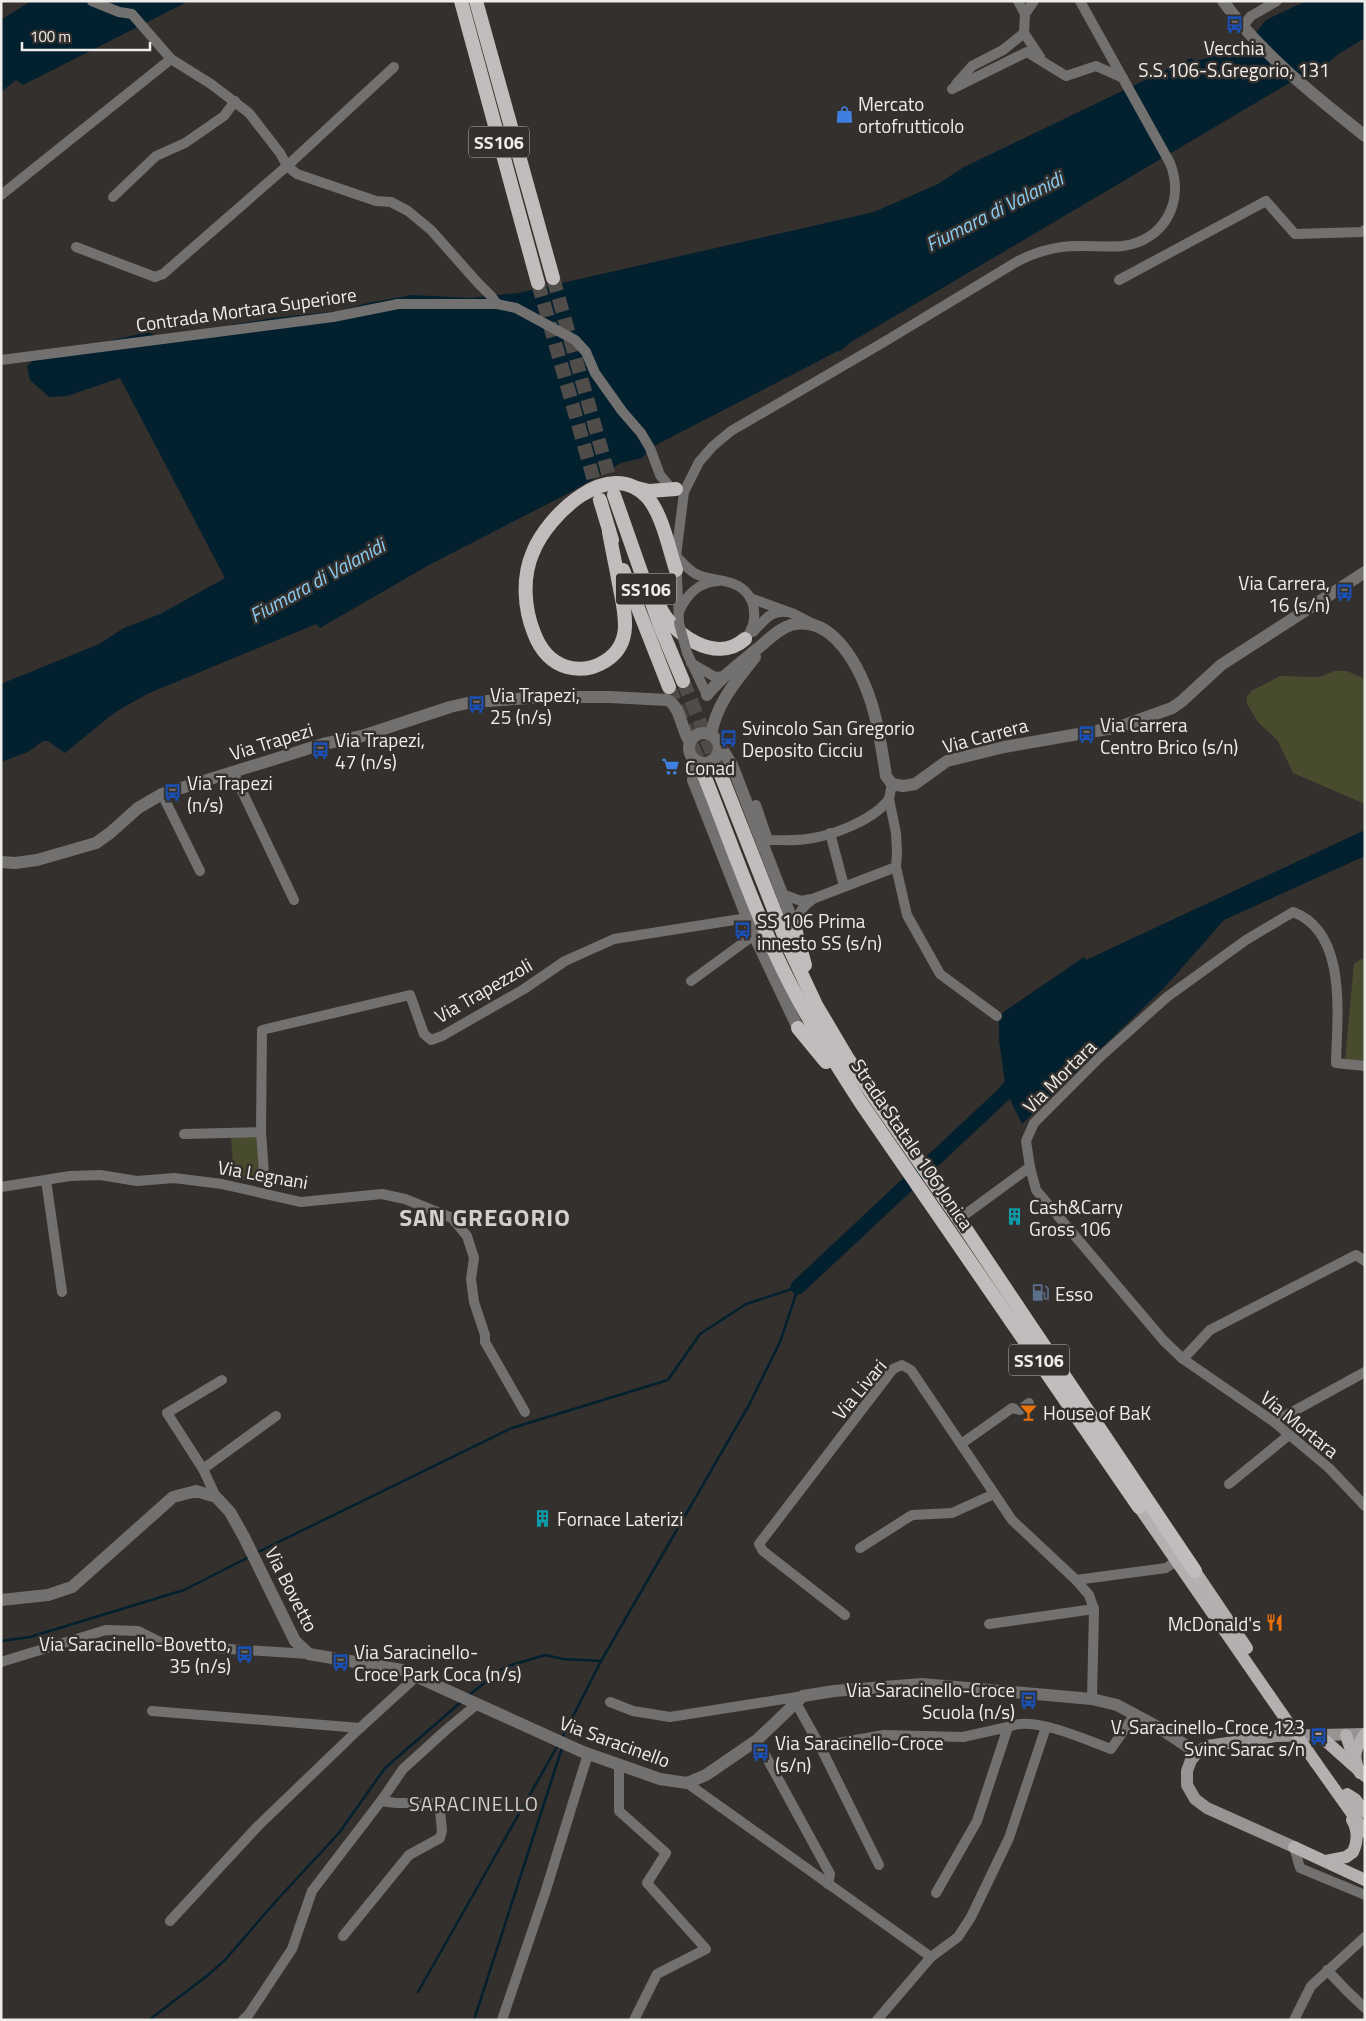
<svg xmlns="http://www.w3.org/2000/svg" width="1366" height="2021" viewBox="0 0 1366 2021" font-family="'Titillium Web',sans-serif">
  <style>
    .green { fill: #494b2f }
    .water { fill: #03202f }
    .lines { fill: none; stroke-linecap: round; stroke-linejoin: round }
    .stream { stroke: #03202f; stroke-width: 2.5 }
    .river { stroke: #03202f; stroke-width: 15 }
    .trunk-tunnel { stroke: #504c49; stroke-width: 14; stroke-dasharray: 14 7; stroke-linecap: butt }
    .minor { stroke: #737070; stroke-width: 10 }
    .tertiary { stroke: #737070; stroke-width: 12 }
    .secondary { stroke: #989494; stroke-width: 12 }
    .primary { stroke: #b5afaf; stroke-width: 12 }
    .trunk { stroke: #c2bcbc; stroke-width: 14 }
    .minor-bridge { stroke: #737070; stroke-width: 10 }
    .primary-bridge { stroke: #b5afaf; stroke-width: 12 }
    .labels { text-anchor: middle; dominant-baseline: central; stroke-width: 5; stroke-linejoin: round; paint-order: stroke }
    .shield { fill: #34302d; stroke: #b7b4b1; stroke-width: 1 }
    .shield-label { font-size: 18px; font-weight: bold; fill: #efedea }
    .poi-label { font-size: 19px; fill: #efedea; stroke: #34302d; text-anchor: start }
    .street-label { font-size: 19px; fill: #efedea; stroke: #34302d }
    .water-label { font-size: 20px; font-style: italic; fill: #8acbf2; stroke: #34302d }
    .neighbourhood-label { font-size: 20px; letter-spacing: 1px; fill: #d4d0cb; stroke: #34302d }
    .district-label { font-size: 24px; font-weight: bold; letter-spacing: 1px; fill: #d4d0cb; stroke: #34302d }
  </style>
  <rect width="100%" height="100%" fill="#34302d"/>
  <g class="green">
    <polygon points="1335,671 1347,671 1365,679 1365,804 1293,773 1278,741 1258,722 1247,704 1247,697 1251,691 1280,676 1319,677"/>
    <polygon points="1365,957 1365,1061 1345,1060 1354,964"/>
    <polygon points="231,1137 258,1137 261,1179 234,1180"/>
  </g>
  <g class="water">
    <polygon points="31,1 189,1 23,85 16,80 1,92 1,20"/>
    <polygon points="1306,1 1365,1 1365,38 1337,55 1312,78 1291,82 851,342 842,350 836,352 650,448 642,458 621,463 569,493 429,565 320,628 316,624 147,694 114,713 65,753 48,741 43,741 28,752 1,762 1,684 99,644 124,628 160,614 225,578 120,378 67,396 49,397 30,380 27,366 35,358 148,332 159,337 273,318 338,311 368,303 412,295 471,298 518,293 874,212 938,184 964,167 1191,58 1195,61 1219,55 1230,58 1237,56 1266,20"/>
    <polygon points="1365,830 1365,856 1224,920 1164,988 1022,1124 1006,1091 999,1040 999,1015 1084,957 1086,960"/>
  </g>
  <g class="lines">
    <g class="stream">
      <polyline points="256,1553 512,1428 668,1380 700,1334 746,1304 798,1287"/>
      <polyline points="1,1641 30,1637 184,1590 249,1557"/>
      <polyline points="469,1695 505,1667 545,1655 563,1659 601,1661"/>
      <polyline points="562,1738 601,1661 749,1405 780,1342 798,1288"/>
      <polyline points="418,1992 558,1745"/>
      <polyline points="149,2020 208,1975 225,1960 276,1901 339,1833 385,1768 461,1702"/>
      <polyline points="474,2020 562,1748"/>
    </g>
    <polyline class="river" points="798,1287 1003,1095 1019,1076"/>
    <g class="trunk-tunnel">
      <polyline points="553,278 614,494"/>
      <polyline points="538,283 599,498"/>
      <polyline points="683,681 719,770"/>
      <polyline points="669,687 703,772"/>
    </g>
    <g class="minor">
      <polyline points="92,1 119,12 132,14 171,59 211,84 249,113 280,153 287,166 297,174 376,201 391,202 408,211 431,230 477,282 491,296 497,304"/>
      <polyline points="1018,1 1025,14"/>
      <polyline points="1242,27 1251,16 1277,1"/>
      <polyline points="1024,33 1040,57"/>
      <polyline points="956,84 972,66 1003,50 1024,33 1025,14 1034,1"/>
      <polyline points="952,89 1027,52 1066,76 1096,66 1123,78"/>
      <polyline points="1,195 171,59"/>
      <polyline points="113,197 156,156 185,143 224,116 235,101"/>
      <polyline points="76,247 155,277 163,274 287,166 394,67"/>
      <polyline points="1119,280 1266,201 1295,234 1362,232 1365,230"/>
      <polyline points="1,360 333,317 398,304 497,304 516,308 575,340 586,352 595,373 622,411 641,433 650,448 660,475 670,487 678,490"/>
      <path d="M676,556c6,6 12,14 20,18 12,6 26,5 38,10 23,9 26,38 11,55"/>
      <polyline points="750,598 794,614 813,624"/>
      <path d="M679,612c7,-17 20,-30 39,-31"/>
      <path d="M679,623l-3,-67 8,-64 15,-30 14,-16 18,-15 153,-89 134,-81c14,-7 28,-12 44,-14 20,-3 41,1 61,-1 42,-6 62,-45 47,-83l-90,-162"/>
      <path d="M753,632c10,-10 17,-22 33,-20"/>
      <polyline points="687,653 707,695"/>
      <polyline points="691,663 715,677 725,676"/>
      <polyline points="233,772 294,900"/>
      <polyline points="892,784 889,799 896,833 897,853 896,867 907,915 940,974 997,1016"/>
      <polyline points="162,794 200,871"/>
      <path d="M756,805l12,35c13,0 26,1 39,-1 25,-3 67,-19 82,-40"/>
      <polyline points="830,833 844,886"/>
      <polyline points="782,894 801,901 812,899"/>
      <path d="M794,925c5,-12 9,-20 21,-27l81,-31"/>
      <polyline points="691,981 754,935"/>
      <path d="M1365,1066l-29,-3c1,-46 12,-131 -43,-151l-47,28 -79,57 -67,60 -66,66 -8,18 4,26 6,23 128,151 19,18 91,63 55,46 36,38"/>
      <polyline points="184,1134 261,1132"/>
      <polyline points="264,1174 261,1132 262,1030 410,995 424,1034 431,1040 442,1036 524,989 565,961 614,939 747,918"/>
      <polyline points="46,1180 62,1292"/>
      <polyline points="1,1187 70,1176 100,1175 137,1181 174,1178 222,1184 301,1202 382,1194 405,1199 452,1218 467,1236 474,1258 471,1279 474,1302 485,1335 485,1342 525,1412"/>
      <polyline points="959,1219 1030,1167"/>
      <polyline points="1183,1359 1210,1330 1356,1255 1365,1261"/>
      <polyline points="1274,1422 1365,1372"/>
      <polyline points="961,1444 1012,1408 1020,1410 1029,1403"/>
      <polyline points="203,1469 276,1416"/>
      <polyline points="1229,1484 1289,1435"/>
      <polyline points="216,1497 203,1469 167,1413 222,1380"/>
      <polyline points="860,1548 912,1515 952,1513 994,1494"/>
      <polyline points="845,1615 763,1551 759,1544 893,1369 902,1365 911,1370 1012,1520 1076,1580 1166,1568 1176,1561"/>
      <polyline points="989,1624 1094,1609 1089,1595 1076,1580"/>
      <polyline points="1,1662 106,1630 138,1631 166,1645 309,1654"/>
      <polyline points="1092,1699 1094,1609"/>
      <polyline points="610,1702 633,1711 670,1717 803,1696"/>
      <polyline points="796,1703 820,1746 879,1865"/>
      <polyline points="152,1711 360,1728"/>
      <polyline points="757,1740 830,1874 828,1884"/>
      <path d="M820,1746l64,-11 79,2 45,-10c25,-12 78,13 103,22l24,-35"/>
      <polyline points="619,1765 619,1811 666,1853 647,1883 706,1949 657,1974 634,2020"/>
      <polyline points="687,1783 931,1957 877,2020"/>
      <polyline points="1294,1847 1300,1868 1365,1895"/>
      <polyline points="936,1893 977,1821 1008,1727"/>
      <polyline points="170,1921 258,1826 360,1728 417,1676"/>
      <polyline points="343,1936 409,1855 440,1838 442,1831 440,1810 434,1803 396,1803 381,1801"/>
      <polyline points="931,1957 958,1937 971,1917 1009,1838 1046,1727"/>
      <polyline points="1327,1970 1347,1991 1365,2008"/>
      <polyline points="243,2020 249,2014 292,1949 312,1891 381,1801 403,1769 446,1730 476,1705"/>
      <polyline points="502,2020 545,1893 588,1754"/>
      <polyline points="1294,2020 1311,1986 1365,1937"/>
    </g>
    <g class="tertiary">
      <path d="M1223,1c38,53 91,94 142,135"/>
      <path d="M707,695c14,-18 33,-32 50,-46 10,-8 21,-20 34,-24 46,-13 76,56 84,91 5,20 8,40 11,60l6,8 11,2 12,-2 32,-23 57,-14 115,-20 53,-19 10,-7 39,-36 144,-93"/>
      <circle cx="704" cy="748" r="15"/>
      <path d="M711,735c6,-33 24,-52 44,-78"/>
      <polyline points="719,744 732,765 794,925"/>
      <polyline points="696,762 693,780 754,935 798,1028"/>
      <path d="M1,862l14,1 22,-3 59,-17 14,-10 28,-25 24,-14 161,-50 39,-8 88,-29 22,-5 73,-5h65l57,3c14,6 14,30 23,42"/>
      <polyline points="1,1600 48,1595 72,1587 173,1497 196,1491 216,1497 230,1512 244,1537 295,1641 309,1654 402,1670 583,1752 660,1779 687,1783 706,1775 757,1740 803,1696 834,1691 922,1684 1092,1699 1117,1705 1158,1727 1197,1753"/>
    </g>
    <polyline class="secondary" points="1294,1847 1207,1808 1195,1799 1187,1785 1187,1771 1191,1760 1197,1753 1207,1746 1276,1736 1365,1734"/>
    <g class="primary">
      <polyline points="1139,1507 1269,1695"/>
      <polyline points="1195,1571 1247,1648"/>
      <polyline points="1319,1735 1365,1776"/>
      <polyline points="1346,1735 1354,1759"/>
      <polyline points="1316,1763 1365,1832"/>
      <path d="M1360,1773c-8,-17 -5,-24 5,-39"/>
      <polyline points="1347,1794 1355,1799 1365,1812"/>
      <polyline points="1294,1847 1365,1880"/>
      <path d="M1326,1861l20,-4 7,-5c5,-11 5,-22 -1,-32"/>
    </g>
    <g class="trunk">
      <polyline points="461,1 538,283"/>
      <polyline points="476,1 553,278"/>
      <polyline points="637,488 649,491 676,489"/>
      <polyline points="614,495 660,626 683,681"/>
      <polyline points="600,500 612,540"/>
      <path d="M609,532c3,17 7,34 10,52 6,30 16,63 -19,80 -10,5 -22,6 -33,3 -17,-5 -27,-18 -33,-34 -10,-25 -12,-56 -1,-81 15,-37 76,-96 114,-55 15,16 22,52 29,73"/>
      <polyline points="623,570 669,687"/>
      <path d="M659,605c12,29 57,60 86,34"/>
      <polyline points="719,770 787,943 816,1005 848,1059 959,1219 1195,1571"/>
      <path d="M704,775c24,60 45,121 72,180 24,52 54,100 85,148l278,404"/>
      <polyline points="794,925 805,965"/>
      <polyline points="798,1028 826,1062"/>
    </g>
    <polyline class="minor-bridge" points="679,623 687,653"/>
    <polyline class="primary-bridge" points="1269,1695 1316,1763"/>
  </g>
  <defs>
    <symbol id="bus-bare" viewBox="-9 -9 18 18"><path d="M-5-6H5V4H4V6H2V4H-2V6H-4V4H-5ZM-3.5-4V0h7V-4ZM-3.5 1.2v1.5H-2V1.2ZM2 1.2v1.5H3.5V1.2Z" fill="#1a4fb4" stroke="#34302d" stroke-width="2.5" paint-order="stroke"/></symbol>
    <symbol id="shop-bare" viewBox="-9 -9 18 18"><path d="M-5-2.5h2.3a2.7 3.5 0 0 1 5.4 0H5L5.5 6h-11ZM-1.5-2.5h3a1.5 2.3 0 0 0-3 0Z" fill="#3f7fe0" stroke="#34302d" stroke-width="2.5" paint-order="stroke"/></symbol>
    <symbol id="supermarket-bare" viewBox="-9 -9 18 18"><path d="M-6-5.5h2.5l.6 2H6L4.5 2H-2.5L-4.4-4H-6ZM-1.5 3.2a1.3 1.3 0 1 0 .1 0ZM3 3.2a1.3 1.3 0 1 0 .1 0Z" fill="#3f7fe0" stroke="#34302d" stroke-width="2.5" paint-order="stroke"/></symbol>
    <symbol id="building-bare" viewBox="-9 -9 18 18"><path d="M-4-6H4V6H1V3H-1V6H-4ZM-2.5-4.3h1.7v1.8h-1.7ZM.8-4.3h1.7v1.8H.8ZM-2.5-1h1.7V.8h-1.7ZM.8-1h1.7V.8H.8Z" fill="#0f9aa8" stroke="#34302d" stroke-width="2.5" paint-order="stroke"/></symbol>
    <symbol id="fuel-bare" viewBox="-9 -9 18 18"><path d="M-5.5-6h7V0h2V4h1.3V-2.5L3-4.5l.8-.8L6-3V5H2.5V1h-1V6h-7ZM-4.2-4.7v3.2H.2V-4.7Z" fill="#5c6f8a" stroke="#34302d" stroke-width="2.5" paint-order="stroke"/></symbol>
    <symbol id="bar-bare" viewBox="-9 -9 18 18"><path d="M-6-5H6L.8 .8V4.5H3.5V6h-7V4.5H-.8V.8Z" fill="#e8710a" stroke="#34302d" stroke-width="2.5" paint-order="stroke"/></symbol>
    <symbol id="restaurant-bare" viewBox="-9 -9 18 18"><path d="M-5-6h1v4h1v-4h1v4h1v-4h1v5L-1.5 .5V6h-2V.5L-5-1ZM5-6V6H3V1.5H1.5Q1.5-4 5-6Z" fill="#e8710a" stroke="#34302d" stroke-width="2.5" paint-order="stroke"/></symbol>
  </defs>
  <g fill-rule="evenodd">
    <use href="#bus-bare" x="1222" y="12" width="25" height="25"/>
    <use href="#shop-bare" x="832" y="102" width="25" height="25"/>
    <use href="#bus-bare" x="1332" y="580" width="25" height="25"/>
    <use href="#bus-bare" x="464" y="692" width="25" height="25"/>
    <use href="#bus-bare" x="1074" y="722" width="25" height="25"/>
    <use href="#bus-bare" x="716" y="726" width="25" height="25"/>
    <use href="#bus-bare" x="308" y="738" width="25" height="25"/>
    <use href="#supermarket-bare" x="658" y="754" width="25" height="25"/>
    <use href="#bus-bare" x="160" y="780" width="25" height="25"/>
    <use href="#bus-bare" x="730" y="918" width="25" height="25"/>
    <use href="#building-bare" x="1002" y="1204" width="25" height="25"/>
    <use href="#fuel-bare" x="1028" y="1280" width="25" height="25"/>
    <use href="#bar-bare" x="1016" y="1400" width="25" height="25"/>
    <use href="#building-bare" x="530" y="1506" width="25" height="25"/>
    <use href="#restaurant-bare" x="1262" y="1610" width="25" height="25"/>
    <use href="#bus-bare" x="232" y="1642" width="25" height="25"/>
    <use href="#bus-bare" x="328" y="1650" width="25" height="25"/>
    <use href="#bus-bare" x="1016" y="1688" width="25" height="25"/>
    <use href="#bus-bare" x="1306" y="1724" width="25" height="25"/>
    <use href="#bus-bare" x="748" y="1740" width="25" height="25"/>
  </g>
  <g class="labels">
    <g class="shield">
      <rect x="469" y="126.5" width="60" height="31" rx="4"/>
      <rect x="616" y="573.5" width="60" height="31" rx="4"/>
      <rect x="1009" y="1344.5" width="60" height="31" rx="4"/>
    </g>
    <g class="shield-label">
      <text x="499" y="142">SS106</text>
      <text x="646" y="589">SS106</text>
      <text x="1039" y="1360">SS106</text>
    </g>
    <g class="poi-label">
      <text x="1234" y="47" text-anchor="middle">Vecchia<tspan x="1234" dy="22">S.S.106-S.Gregorio, 131</tspan></text>
      <text x="858" y="103">Mercato<tspan x="858" dy="22">ortofrutticolo</tspan></text>
      <text x="1330" y="582" text-anchor="end">Via Carrera,<tspan x="1330" dy="22">16 (s/n)</tspan></text>
      <text x="490" y="694">Via Trapezi,<tspan x="490" dy="22">25 (n/s)</tspan></text>
      <text x="1100" y="724">Via Carrera<tspan x="1100" dy="22">Centro Brico (s/n)</tspan></text>
      <text x="742" y="727">Svincolo San Gregorio<tspan x="742" dy="22">Deposito Cicciu</tspan></text>
      <text x="335" y="739">Via Trapezi,<tspan x="335" dy="22">47 (n/s)</tspan></text>
      <text x="685" y="767">Conad</text>
      <text x="187" y="782">Via Trapezi<tspan x="187" dy="22">(n/s)</tspan></text>
      <text x="757" y="920">SS 106 Prima<tspan x="757" dy="22">innesto SS (s/n)</tspan></text>
      <text x="1029" y="1206">Cash&amp;Carry<tspan x="1029" dy="22">Gross 106</tspan></text>
      <text x="1055" y="1293">Esso</text>
      <text x="1043" y="1412">House of BaK</text>
      <text x="557" y="1518">Fornace Laterizi</text>
      <text x="1261" y="1623" text-anchor="end">McDonald's</text>
      <text x="231" y="1643" text-anchor="end">Via Saracinello-Bovetto,<tspan x="231" dy="22">35 (n/s)</tspan></text>
      <text x="354" y="1651">Via Saracinello-<tspan x="354" dy="22">Croce Park Coca (n/s)</tspan></text>
      <text x="1015" y="1689" text-anchor="end">Via Saracinello-Croce<tspan x="1015" dy="22">Scuola (n/s)</tspan></text>
      <text x="1305" y="1726" text-anchor="end">V. Saracinello-Croce,123<tspan x="1305" dy="22">Svinc Sarac s/n</tspan></text>
      <text x="775" y="1742">Via Saracinello-Croce<tspan x="775" dy="22">(s/n)</tspan></text>
    </g>
    <g class="street-label">
      <text transform="translate(246 309) rotate(-8)">Contrada Mortara Superiore</text>
      <text transform="translate(985 735) rotate(-15)">Via Carrera</text>
      <text transform="translate(271 741) rotate(-17)">Via Trapezi</text>
      <text transform="translate(483 990) rotate(-30)">Via Trapezzoli</text>
      <text transform="translate(1059 1076) rotate(-45)">Via Mortara</text>
      <text transform="translate(913 1144) rotate(56)">Strada Statale 106 Jonica</text>
      <text transform="translate(263 1174) rotate(10)">Via Legnani</text>
      <text transform="translate(859 1389) rotate(-50)">Via Livari</text>
      <text transform="translate(1300 1424) rotate(39)">Via Mortara</text>
      <text transform="translate(292 1589) rotate(63)">Via Bovetto</text>
      <text transform="translate(615 1741) rotate(20)">Via Saracinello</text>
    </g>
    <g class="water-label">
      <text transform="translate(994 211) rotate(-27)">Fiumara di Valanidi</text>
      <text transform="translate(317 580) rotate(-29)">Fiumara di Valanidi</text>
    </g>
    <g class="neighbourhood-label">
      <text x="474" y="1803">SARACINELLO</text>
    </g>
    <g class="district-label">
      <text x="485" y="1217">SAN GREGORIO</text>
    </g>
  </g>
  <rect width="1366" height="2021" fill="none" stroke="#efedea" stroke-width="5"/>
  <path d="M22 42v8h128v-8" fill="none" stroke="#efedea" stroke-width="2.5"/>
  <text x="30" y="42" font-size="15" fill="#efedea" stroke="#34302d" stroke-width="4" paint-order="stroke">100 m</text>
</svg>
